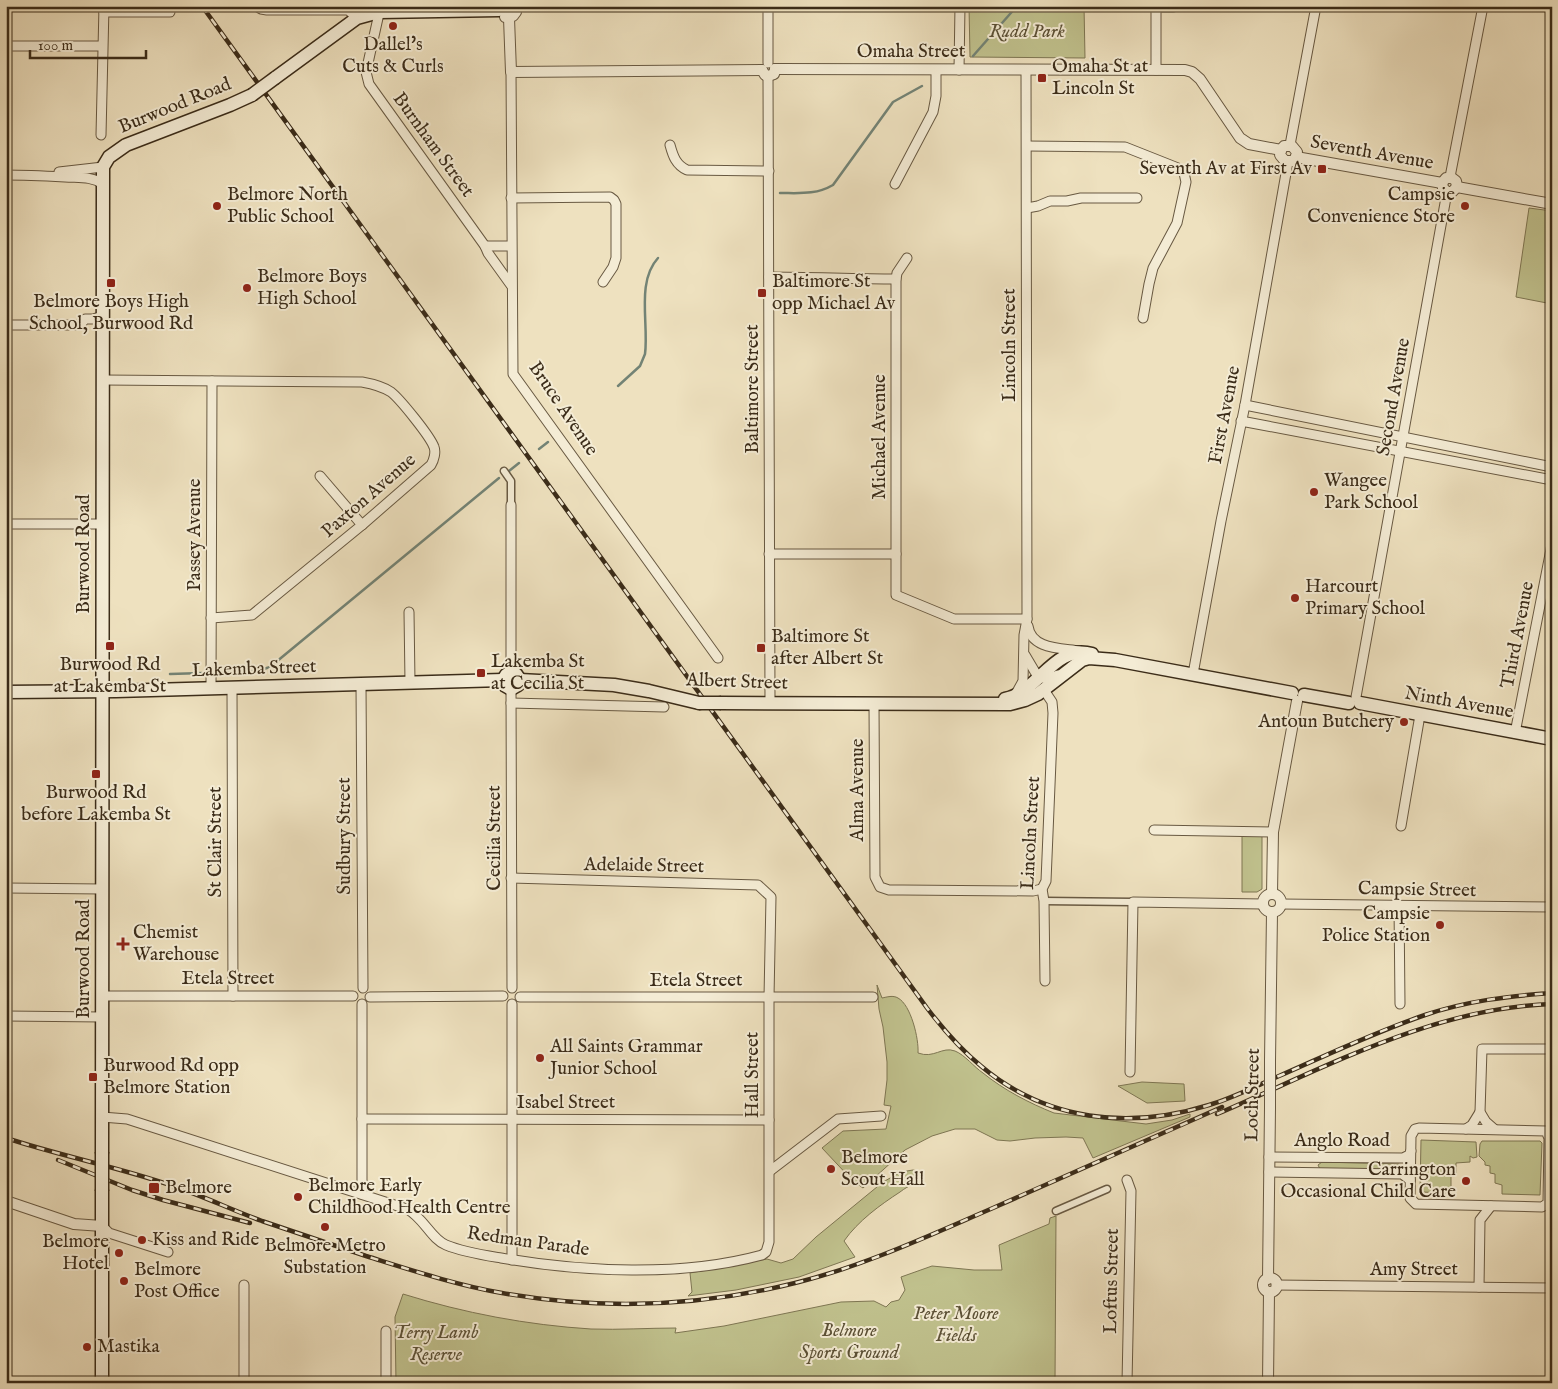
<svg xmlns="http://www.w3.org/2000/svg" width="1558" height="1389" viewBox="0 0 1558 1389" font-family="'IM FELL English',serif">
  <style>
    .green { fill: #c0c18d; stroke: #7e7653 }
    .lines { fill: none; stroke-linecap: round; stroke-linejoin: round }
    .stream { stroke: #738375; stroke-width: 2.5 }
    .pedestrian-casing { stroke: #685942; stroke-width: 9 }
    .minor-casing { stroke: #685942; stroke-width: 11 }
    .tertiary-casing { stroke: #685942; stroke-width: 12 }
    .secondary-casing { stroke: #3b2c19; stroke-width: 15 }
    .pedestrian { stroke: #f4ecd5; stroke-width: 6 }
    .minor { stroke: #f4ecd5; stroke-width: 9 }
    .tertiary { stroke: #f4ecd5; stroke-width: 10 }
    .secondary { stroke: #f4ecd5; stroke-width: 12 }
    .rail-casing { stroke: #3b2c19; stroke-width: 4.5 }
    .rail { stroke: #f4ecd5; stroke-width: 2.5; stroke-dasharray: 8; stroke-linecap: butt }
    .tertiary-bridge-casing { stroke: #685942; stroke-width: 12; stroke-linecap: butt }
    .secondary-bridge-casing { stroke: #3b2c19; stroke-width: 15; stroke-linecap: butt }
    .tertiary-bridge { stroke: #f4ecd5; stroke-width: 10 }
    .secondary-bridge { stroke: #f4ecd5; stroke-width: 12 }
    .poi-dot { fill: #8f2418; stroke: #f4ecd5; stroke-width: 2 }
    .labels { text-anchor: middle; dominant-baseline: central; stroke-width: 4; stroke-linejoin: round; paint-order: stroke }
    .park-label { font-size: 19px; font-style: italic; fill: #5c5136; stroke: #f4ecd5 }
    .poi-label { font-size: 19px; fill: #3b2c19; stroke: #f4ecd5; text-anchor: start }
    .street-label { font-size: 19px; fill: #3b2c19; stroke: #f4ecd5 }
  </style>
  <rect width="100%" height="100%" fill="#eee1bf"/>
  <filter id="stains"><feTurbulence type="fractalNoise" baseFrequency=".004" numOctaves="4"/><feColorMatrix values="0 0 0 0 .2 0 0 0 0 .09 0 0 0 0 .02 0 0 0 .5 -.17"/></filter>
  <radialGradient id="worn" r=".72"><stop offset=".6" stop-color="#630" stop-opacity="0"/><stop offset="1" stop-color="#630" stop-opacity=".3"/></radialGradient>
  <g class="green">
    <polygon points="969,6 1084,6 1085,58 970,57"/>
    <polygon points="1529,208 1552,211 1552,304 1516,297"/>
    <polygon points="1242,834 1262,834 1262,889 1257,892 1242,892"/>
    <path d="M877,985l5,13c5,-1 11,-3 16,0 13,7 21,41 20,55 16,6 24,-7 37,-2 10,4 19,16 28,22 21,17 46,30 71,40l92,11 26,-4 18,-6v3l-97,41 -10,-20 -17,-1 -31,1 -25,3 -13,-1 -22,-11h-20l-23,7 -27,14 -42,38 -10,-7 -31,-33 21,-17 43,-2 5,-23 -7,-1 3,-25v-18l-4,-35 -4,-18z"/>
    <polygon points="1142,1082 1184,1084 1185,1101 1147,1103 1118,1086"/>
    <polygon points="1421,1140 1476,1142 1477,1157 1473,1158 1470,1156 1470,1162 1456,1163 1456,1173 1451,1173 1451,1193 1420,1192"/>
    <polygon points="1482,1141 1540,1141 1542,1143 1540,1195 1502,1194 1502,1185 1495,1183 1495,1174 1490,1173 1490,1166 1485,1165 1485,1162 1479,1156 1480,1144"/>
    <polygon points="1322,1162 1399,1164 1402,1166 1402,1168 1399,1170 1320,1169 1318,1165"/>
    <path d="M913,1170l9,2c-5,13 -12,12 -22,20 -20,13 -42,29 -56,49l11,16 -56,20 -63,13 -48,6 4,-4 -2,-19 77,-14 14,4 12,-4 23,-22 67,-55 18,-10z"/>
    <path d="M1056,1216l-1,167h-659l-1,-66 8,-23c61,19 124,31 188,35 29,1 57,-1 85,-1l-1,5 49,-7 117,-24 33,-1 12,6 5,-5 8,-2 6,-10 -4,-13 31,-11 42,4h28l-3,-25 50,-21 1,-6z"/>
  </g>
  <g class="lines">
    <g class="stream">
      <polyline points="973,56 1017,6"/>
      <path d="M780,193c19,0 36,2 53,-8l60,-83 29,-16"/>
      <path d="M618,386l22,-20 5,-12c4,-30 -9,-72 13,-96"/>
      <polyline points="539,449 548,442"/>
      <polyline points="509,471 519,463"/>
      <polyline points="222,672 257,671 270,667 499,478"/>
      <polyline points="170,674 203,673"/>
    </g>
    <defs>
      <g id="pedestrian">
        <polyline points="504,471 511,481 511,505"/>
        <polyline points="1044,901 1133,902"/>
        <polyline points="1056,1211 1107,1189"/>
      </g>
      <g id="minor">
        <polyline points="256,6 261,9 267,10 348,10 357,18"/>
        <polyline points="1153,7 1173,7"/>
        <polyline points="380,9 366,72 369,84 485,246 488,253 511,285"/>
        <polyline points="104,12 170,12"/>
        <polyline points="6,46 102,46"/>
        <polyline points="768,63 768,6"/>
        <polyline points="959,70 960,6"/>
        <polyline points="1156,70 1156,7"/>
        <polyline points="511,72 513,374 718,658"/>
        <polyline points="768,76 770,703"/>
        <polyline points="101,135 104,6"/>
        <path d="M670,145c3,11 6,20 17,25l82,1"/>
        <polyline points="1290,145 1316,6"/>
        <polyline points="1027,146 1125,147 1178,168 1184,173 1186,182 1177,223 1153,268 1149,284 1143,318"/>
        <polyline points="59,172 103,167"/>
        <path d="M6,175c20,0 40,1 59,2 14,1 26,-1 38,7"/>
        <polyline points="1450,177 1483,6"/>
        <polyline points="895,184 933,112 936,96 936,70"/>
        <polyline points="511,198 610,197 614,200 616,204 616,258 613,267 603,282"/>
        <polyline points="1027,208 1038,206 1050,201 1067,201 1081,198 1137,198"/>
        <polyline points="485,246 511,246"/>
        <polyline points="907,258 897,273 896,279 896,595 954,619 1027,619"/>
        <path d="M769,277c42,0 85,2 127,2"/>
        <polyline points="6,325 80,325 85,319 93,319 103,316"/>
        <path d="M103,380l259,2c11,2 20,4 29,10 9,7 39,44 43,55 2,5 0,13 -3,18l-69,60 -110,90 -41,3"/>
        <polyline points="1245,405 1552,467"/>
        <polyline points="1241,421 1552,480"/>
        <polyline points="320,476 362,525"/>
        <polyline points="6,524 103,524"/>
        <polyline points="769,554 896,554"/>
        <polyline points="409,612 410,682"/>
        <path d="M1028,626c3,23 32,22 51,25"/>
        <polyline points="1025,655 1038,677 1048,679 1058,675"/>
        <polyline points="511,672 511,505"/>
        <polyline points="1193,674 1221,521 1245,405 1288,162"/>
        <polyline points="361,684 363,988"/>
        <polyline points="232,688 233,996"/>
        <polyline points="211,689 212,381"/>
        <polyline points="511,689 512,988"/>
        <polyline points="1044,690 1052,702 1053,713 1046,881 1042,889 1044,901 1045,981"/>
        <polyline points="1017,692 1023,681 1024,635 1027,619 1026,70"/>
        <polyline points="1356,697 1447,192"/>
        <polyline points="511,703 664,707"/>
        <polyline points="874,703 875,877 880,887 889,890 902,890 1033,891 1042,889"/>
        <polyline points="1515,733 1552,544"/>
        <polyline points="1401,826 1420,715"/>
        <polyline points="1154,830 1273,832"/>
        <polyline points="6,888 102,889"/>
        <polyline points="1281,904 1552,907"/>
        <polyline points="1399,906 1400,1004"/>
        <polyline points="103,996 353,996"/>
        <polyline points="370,997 503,996"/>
        <polyline points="520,997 873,997"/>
        <polyline points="512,1004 512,1260"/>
        <polyline points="6,1016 102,1017"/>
        <polyline points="1130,1072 1133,902 1263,904"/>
        <path d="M102,1117l25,2 280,90c17,9 24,30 39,36 17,7 37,10 55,13 81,14 181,19 261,-3l4,-3 3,-10v-245l2,-100 -13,-12 -247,-7"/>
        <polyline points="362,1119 769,1120"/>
        <polygon points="1419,1128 1546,1131 1549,1138 1548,1203 1542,1207 1416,1204 1410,1198 1411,1136 1415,1129"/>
        <polyline points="1466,1129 1472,1125 1480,1112"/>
        <polyline points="1494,1129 1486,1122 1480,1112 1482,1049 1552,1049"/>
        <polyline points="1269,1157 1403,1158 1409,1155 1411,1151"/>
        <polyline points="770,1171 838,1119 881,1116"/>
        <polyline points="1269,1172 1402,1174 1410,1180"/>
        <polyline points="362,1194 362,1004"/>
        <polyline points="102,1226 109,1233 168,1252"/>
        <polyline points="1276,1285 1552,1288"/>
        <polyline points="1479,1287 1480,1220 1491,1206"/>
        <polyline points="386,1331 386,1383"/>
        <polyline points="244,1383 244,1285"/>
        <polyline points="1127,1383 1131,1191 1127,1180"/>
      </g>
      <g id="tertiary">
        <polyline points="505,17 513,16 516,12 516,6"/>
        <polyline points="509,18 511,72 762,70"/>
        <polyline points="775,69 1185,70 1192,72 1200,79 1240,138 1249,144 1281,150"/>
        <polyline points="762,70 765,75 768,76 774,74 775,69"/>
        <polyline points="1281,150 1284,146 1292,146 1297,152 1296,157"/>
        <polyline points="1281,150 1280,155 1285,161 1293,161 1296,157"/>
        <polyline points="1296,157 1442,183"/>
        <polyline points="1442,183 1446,178 1452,178 1456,181 1457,187"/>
        <polyline points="1442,183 1443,188 1447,192 1452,192 1457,187"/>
        <polyline points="1457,187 1552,204"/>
        <circle cx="1272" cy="903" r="9"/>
        <polyline points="1272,894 1273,832 1297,701"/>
        <polyline points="1270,1061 1272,912"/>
        <polyline points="6,1201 74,1224 102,1226"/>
        <circle cx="1270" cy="1285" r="7"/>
        <polyline points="1268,1279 1270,1108"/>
        <polyline points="1268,1383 1269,1292"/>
      </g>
      <g id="secondary">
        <polyline points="275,78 357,18 379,12 499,10"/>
        <polyline points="503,680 504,685 511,689 518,685 520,680"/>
        <polyline points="503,680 506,675 511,672 516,674 520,680"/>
        <polyline points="520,680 614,685 649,691 699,703"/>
        <polyline points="6,692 116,691 503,680"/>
        <polyline points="1304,695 1349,703"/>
        <path d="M1005,699c33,-6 49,-56 87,-45"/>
        <polyline points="721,703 1010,704 1025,700 1038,694 1082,660 1089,658 1115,660 1292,693"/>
        <polyline points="1360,703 1552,739"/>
        <polyline points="102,1152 103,167 109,157 126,145 230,105 252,95"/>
        <polyline points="102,1191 102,1383"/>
      </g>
    </defs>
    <use href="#pedestrian" class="pedestrian-casing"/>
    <use href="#minor" class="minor-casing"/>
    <use href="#tertiary" class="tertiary-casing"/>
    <use href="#secondary" class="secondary-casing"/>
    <use href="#pedestrian" class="pedestrian"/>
    <use href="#minor" class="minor"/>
    <use href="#tertiary" class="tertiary"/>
    <use href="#secondary" class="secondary"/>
    <defs>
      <g id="rail">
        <path d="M202,6l725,1002c16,21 33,41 54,58 65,55 148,64 228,39 24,-7 47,-19 70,-29 48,-21 96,-44 146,-61 41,-14 84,-19 127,-22"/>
        <path d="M1217,1114c108,-46 215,-106 335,-110"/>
        <path d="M6,1138c55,18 112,29 167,48 30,10 59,24 89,35 35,12 69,23 104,35 45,14 90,29 136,37 97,17 197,14 293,-10 69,-17 133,-47 198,-75 76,-34 153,-67 229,-101"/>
        <polyline points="58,1160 132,1190 163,1200 250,1223"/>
      </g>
    </defs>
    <use href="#rail" class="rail-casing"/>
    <use href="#rail" class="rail"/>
    <defs>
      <polyline id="tertiary-bridge" points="1270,1061 1270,1108"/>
      <g id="secondary-bridge">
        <polyline points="252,95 275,78"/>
        <polyline points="699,703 721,703"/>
        <polyline points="102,1152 102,1191"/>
      </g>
    </defs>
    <use href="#tertiary-bridge" class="tertiary-bridge-casing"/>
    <use href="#secondary-bridge" class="secondary-bridge-casing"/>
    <use href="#tertiary-bridge" class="tertiary-bridge"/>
    <use href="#secondary-bridge" class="secondary-bridge"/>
  </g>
  <g class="poi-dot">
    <circle cx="393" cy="26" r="5"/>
    <rect x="1037" y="73" width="10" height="10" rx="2.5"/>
    <rect x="1317" y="164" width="10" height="10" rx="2.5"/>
    <circle cx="217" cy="206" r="5"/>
    <circle cx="1465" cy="206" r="5"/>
    <rect x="106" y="278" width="10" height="10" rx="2.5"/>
    <circle cx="247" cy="288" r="5"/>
    <rect x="757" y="288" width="10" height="10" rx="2.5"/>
    <circle cx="1314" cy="492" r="5"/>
    <circle cx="1295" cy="598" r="5"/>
    <rect x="105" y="641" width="10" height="10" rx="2.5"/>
    <rect x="756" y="643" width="10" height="10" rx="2.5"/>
    <rect x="476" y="668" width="10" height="10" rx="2.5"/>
    <circle cx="1404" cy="722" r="5"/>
    <rect x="91" y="769" width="10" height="10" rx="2.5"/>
    <circle cx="1440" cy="925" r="5"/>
    <path d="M120.5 936.5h5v5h5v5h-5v5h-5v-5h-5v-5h5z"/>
    <circle cx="540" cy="1058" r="5"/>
    <rect x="88" y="1072" width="10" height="10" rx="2.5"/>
    <circle cx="831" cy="1169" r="5"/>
    <circle cx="1466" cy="1181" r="5"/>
    <rect x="148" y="1182" width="12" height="12" rx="2.5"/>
    <circle cx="298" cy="1197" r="5"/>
    <circle cx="325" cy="1227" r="5"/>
    <circle cx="142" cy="1240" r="5"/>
    <circle cx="119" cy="1253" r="5"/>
    <circle cx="124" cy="1281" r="5"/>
    <circle cx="87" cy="1347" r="5"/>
  </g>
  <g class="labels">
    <g class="park-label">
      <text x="1027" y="32">Rudd Park</text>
      <text x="956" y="1314">Peter Moore<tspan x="956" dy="22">Fields</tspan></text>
      <text x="849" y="1331">Belmore<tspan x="849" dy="22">Sports Ground</tspan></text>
      <text x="436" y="1333">Terry Lamb<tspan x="436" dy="22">Reserve</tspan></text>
    </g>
    <g class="poi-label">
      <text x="393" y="45" text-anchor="middle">Dallel's<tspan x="393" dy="22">Cuts &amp; Curls</tspan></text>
      <text x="1052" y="67">Omaha St at<tspan x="1052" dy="22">Lincoln St</tspan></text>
      <text x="1312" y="169" text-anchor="end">Seventh Av at First Av</text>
      <text x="227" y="195">Belmore North<tspan x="227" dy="22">Public School</tspan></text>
      <text x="1455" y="195" text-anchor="end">Campsie<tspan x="1455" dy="22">Convenience Store</tspan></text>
      <text x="257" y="277">Belmore Boys<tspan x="257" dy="22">High School</tspan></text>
      <text x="772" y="282">Baltimore St<tspan x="772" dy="22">opp Michael Av</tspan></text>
      <text x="111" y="302" text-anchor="middle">Belmore Boys High<tspan x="111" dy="22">School, Burwood Rd</tspan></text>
      <text x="1324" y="481">Wangee<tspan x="1324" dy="22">Park School</tspan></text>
      <text x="1305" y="587">Harcourt<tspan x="1305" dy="22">Primary School</tspan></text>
      <text x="771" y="637">Baltimore St<tspan x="771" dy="22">after Albert St</tspan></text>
      <text x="491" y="662">Lakemba St<tspan x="491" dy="22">at Cecilia St</tspan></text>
      <text x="110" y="665" text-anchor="middle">Burwood Rd<tspan x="110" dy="22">at Lakemba St</tspan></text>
      <text x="1394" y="722" text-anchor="end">Antoun Butchery</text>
      <text x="96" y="793" text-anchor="middle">Burwood Rd<tspan x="96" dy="22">before Lakemba St</tspan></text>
      <text x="1430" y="914" text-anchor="end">Campsie<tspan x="1430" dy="22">Police Station</tspan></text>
      <text x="133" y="933">Chemist<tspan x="133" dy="22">Warehouse</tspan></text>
      <text x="550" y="1047">All Saints Grammar<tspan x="550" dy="22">Junior School</tspan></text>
      <text x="103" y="1066">Burwood Rd opp<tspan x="103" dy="22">Belmore Station</tspan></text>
      <text x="841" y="1158">Belmore<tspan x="841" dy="22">Scout Hall</tspan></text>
      <text x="1456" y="1170" text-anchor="end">Carrington<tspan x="1456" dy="22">Occasional Child Care</tspan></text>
      <text x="308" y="1186">Belmore Early<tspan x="308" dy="22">Childhood Health Centre</tspan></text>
      <text x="165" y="1188">Belmore</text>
      <text x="152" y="1240">Kiss and Ride</text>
      <text x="109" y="1242" text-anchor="end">Belmore<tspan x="109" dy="22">Hotel</tspan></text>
      <text x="325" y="1246" text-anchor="middle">Belmore Metro<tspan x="325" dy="22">Substation</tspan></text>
      <text x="134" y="1270">Belmore<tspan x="134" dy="22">Post Office</tspan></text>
      <text x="97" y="1347">Mastika</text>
    </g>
    <g class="street-label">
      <text x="911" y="52">Omaha Street</text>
      <text transform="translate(175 106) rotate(-22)">Burwood Road</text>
      <text transform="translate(433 145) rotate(54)">Burnham Street</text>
      <text transform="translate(1372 153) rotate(10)">Seventh Avenue</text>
      <text transform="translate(1010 345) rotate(-90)">Lincoln Street</text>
      <text transform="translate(753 389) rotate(-90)">Baltimore Street</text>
      <text transform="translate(1394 397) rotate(-80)">Second Avenue</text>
      <text transform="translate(563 409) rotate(56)">Bruce Avenue</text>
      <text transform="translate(1225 415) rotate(-79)">First Avenue</text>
      <text transform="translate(880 437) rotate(-90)">Michael Avenue</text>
      <text transform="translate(369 496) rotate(-41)">Paxton Avenue</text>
      <text transform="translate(195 535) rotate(-90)">Passey Avenue</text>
      <text transform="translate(84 554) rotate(-90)">Burwood Road</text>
      <text transform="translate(1518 635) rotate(-79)">Third Avenue</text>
      <text transform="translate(254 669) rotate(-2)">Lakemba Street</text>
      <text transform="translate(737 682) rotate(2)">Albert Street</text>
      <text transform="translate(1459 703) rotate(10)">Ninth Avenue</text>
      <text transform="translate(858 790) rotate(-90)">Alma Avenue</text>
      <text transform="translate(1031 833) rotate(-87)">Lincoln Street</text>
      <text transform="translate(345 836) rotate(-90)">Sudbury Street</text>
      <text transform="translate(495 838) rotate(-90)">Cecilia Street</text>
      <text transform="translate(216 842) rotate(-90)">St Clair Street</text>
      <text transform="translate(644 866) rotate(1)">Adelaide Street</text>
      <text transform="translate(1417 890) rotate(1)">Campsie Street</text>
      <text transform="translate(84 959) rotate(-90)">Burwood Road</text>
      <text x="228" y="979">Etela Street</text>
      <text x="696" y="981">Etela Street</text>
      <text transform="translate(753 1075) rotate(-90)">Hall Street</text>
      <text transform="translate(1253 1095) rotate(-89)">Loch Street</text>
      <text x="566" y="1103">Isabel Street</text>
      <text x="1342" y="1141">Anglo Road</text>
      <text transform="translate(528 1242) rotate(8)">Redman Parade</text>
      <text x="1414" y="1270">Amy Street</text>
      <text transform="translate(1112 1281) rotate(-89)">Loftus Street</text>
    </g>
  </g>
  <rect width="1558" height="1389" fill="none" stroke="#eee1bf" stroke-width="25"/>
  <rect x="8" y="8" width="1543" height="1374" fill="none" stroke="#3b2c19" stroke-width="2.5"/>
  <rect x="12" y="12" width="1533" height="1364" fill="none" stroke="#3b2c19"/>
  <path d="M30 50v8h116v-8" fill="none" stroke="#3b2c19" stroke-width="2.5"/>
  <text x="38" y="50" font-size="15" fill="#3b2c19" stroke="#f4ecd5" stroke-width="4" paint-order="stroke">100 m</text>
  <rect width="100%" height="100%" filter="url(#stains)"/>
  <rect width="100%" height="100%" fill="url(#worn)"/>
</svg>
